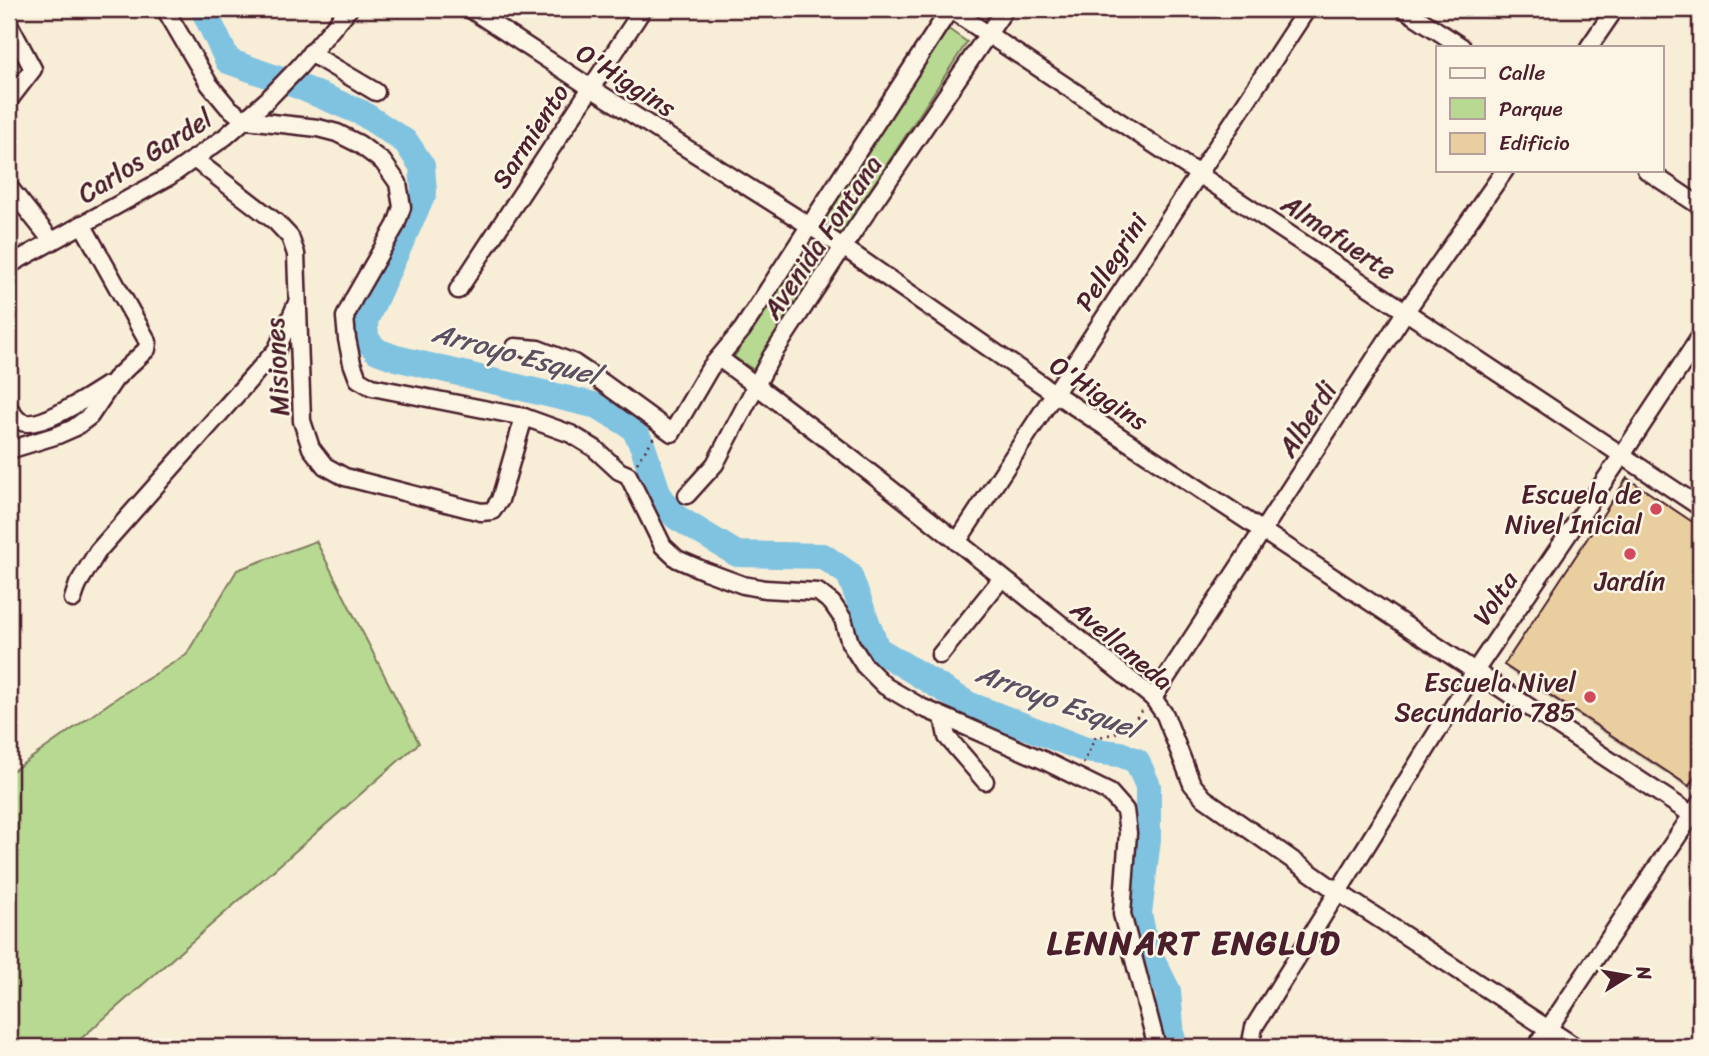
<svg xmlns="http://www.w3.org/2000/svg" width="1709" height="1056" viewBox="0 0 1709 1056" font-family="Sriracha,sans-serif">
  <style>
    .green { fill: #b7d992; stroke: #807c5e; stroke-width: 2 }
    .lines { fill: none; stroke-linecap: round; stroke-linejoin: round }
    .river { stroke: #80c3e1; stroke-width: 26 }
    .building { fill: #e9cf9f; stroke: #4a1f2b; stroke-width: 2; filter: url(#shadow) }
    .minor-casing { stroke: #4a1f2b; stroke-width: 21 }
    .path { stroke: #4a1f2b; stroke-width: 2.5; stroke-dasharray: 2 5; stroke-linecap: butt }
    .minor { stroke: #fcf5e5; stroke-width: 16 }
    .poi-dot { fill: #d1495b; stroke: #fcf5e5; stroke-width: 2.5 }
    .labels { text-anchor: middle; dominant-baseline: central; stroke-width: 5; stroke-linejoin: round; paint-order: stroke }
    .street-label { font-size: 26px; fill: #4a1f2b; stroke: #fcf5e5 }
    .poi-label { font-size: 26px; fill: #4a1f2b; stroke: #fcf5e5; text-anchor: end }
    .water-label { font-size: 28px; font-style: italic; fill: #5a5062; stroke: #fcf5e5 }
    .district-label { font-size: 33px; font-weight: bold; letter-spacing: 2px; fill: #4a1f2b; stroke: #fcf5e5 }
  </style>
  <defs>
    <filter id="shadow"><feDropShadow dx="4" dy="4" stdDeviation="0" flood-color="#0004"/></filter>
  </defs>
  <rect width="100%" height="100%" fill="#f8edd7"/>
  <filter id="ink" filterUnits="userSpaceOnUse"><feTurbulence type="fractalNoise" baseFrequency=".0143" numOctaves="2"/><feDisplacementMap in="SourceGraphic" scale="14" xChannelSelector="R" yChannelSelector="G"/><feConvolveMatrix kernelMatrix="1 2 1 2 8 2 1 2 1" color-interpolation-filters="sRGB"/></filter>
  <g filter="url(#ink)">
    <g class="green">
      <polygon points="947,28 967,42 840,236 820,222"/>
      <polygon points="807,245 828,258 754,370 734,357"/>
      <polygon points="316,541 419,743 76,1043 78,1047 9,1047 9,768 14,770 121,695 186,655 237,570"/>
    </g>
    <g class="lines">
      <polyline class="river" points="203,9 228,61 298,86 362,113 406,142 422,166 424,192 365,321 366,339 377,351 396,358 598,406 633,427 643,447 660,498 676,517 737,554 823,556 849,574 877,649 968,704 1086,750 1120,754 1137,761 1148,786 1148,839 1139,914 1146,947 1168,991 1172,1037 1175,1047"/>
    </g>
    <polygon class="building" points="1627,478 1700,527 1700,768 1689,786 1504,665"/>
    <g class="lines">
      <defs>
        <g id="minor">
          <polyline points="165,9 209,84 228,107 245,120 318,128 337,133 359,144 383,162 398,183 402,207 396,225 354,298 345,317 347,339 352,363 358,379 372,387 524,417 571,434 594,448 619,471 628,475 663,546 677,559 705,571 743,585 765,589 818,592 832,603 843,619 850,643 864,665 885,686 921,707 1043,760 1110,793 1125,810 1128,833 1122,914 1157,1047"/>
          <polyline points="470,9 591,88 843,247 1054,393 1700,820"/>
          <polyline points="950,9 1700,507"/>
          <polyline points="1404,9 1462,47"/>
          <polyline points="9,24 33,69 9,100"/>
          <polyline points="1589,47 1615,9"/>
          <polyline points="310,53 376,92"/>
          <polyline points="194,159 276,222 290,237 296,254 302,421 311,448 325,466 345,477 481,512 492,511 500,500 524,417"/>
          <polyline points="1646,170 1700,206"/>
          <polyline points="9,187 52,241"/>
          <polyline points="9,265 170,176 225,137 266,101 299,67 349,9"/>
          <polyline points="458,290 643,9"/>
          <polyline points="515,347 538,349 574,363 602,382 672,433 710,368 742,330 950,9"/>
          <path d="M719,358c148,109 291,226 434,340l12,17 27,69 12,14 134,94 238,155"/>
          <path d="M9,408c3,4 7,11 11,13 17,11 71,-26 87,-36"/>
          <polyline points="9,450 58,435 74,428 90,416 115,379 147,349 148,342 82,224"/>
          <polyline points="687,495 715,464 771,357 843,247 1005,9"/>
          <polyline points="957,542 1307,9"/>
          <polyline points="73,599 78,584 98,551 277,349 296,305"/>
          <polyline points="940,655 1002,578"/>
          <polyline points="1153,698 1406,311 1505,170"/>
          <polyline points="943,717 947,737 985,781"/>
          <polyline points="1250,1047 1254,1027 1475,671 1622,455 1700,337"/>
          <polyline points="1536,1047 1700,803"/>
        </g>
      </defs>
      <use href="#minor" class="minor-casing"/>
      <g class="path">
        <polyline points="637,463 653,439 656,438"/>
        <polyline points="1083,764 1095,738 1125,731 1143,710"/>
      </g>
      <use href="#minor" class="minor"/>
    </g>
  </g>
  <g class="poi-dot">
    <circle cx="1656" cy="509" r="7"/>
    <circle cx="1630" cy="554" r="7"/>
    <circle cx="1590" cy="697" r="7"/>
  </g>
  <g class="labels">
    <g class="street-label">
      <text transform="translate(626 80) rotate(33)">O'Higgins</text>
      <text transform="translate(530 136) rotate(-57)">Sarmiento</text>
      <text transform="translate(145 156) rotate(-32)">Carlos Gardel</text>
      <text transform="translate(822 237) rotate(-56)">Avenida Fontana</text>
      <text transform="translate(1339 237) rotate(34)">Almafuerte</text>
      <text transform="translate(1111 262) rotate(-57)">Pellegrini</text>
      <text transform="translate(277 367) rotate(-93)">Misiones</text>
      <text transform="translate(1099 393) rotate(34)">O'Higgins</text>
      <text transform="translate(1307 419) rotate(-57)">Alberdi</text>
      <text transform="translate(1495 598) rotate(-56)">Volta</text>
      <text transform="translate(1122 645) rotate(40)">Avellaneda</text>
    </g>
    <g class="poi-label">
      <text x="1642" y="494">Escuela de<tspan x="1642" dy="30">Nivel Inicial</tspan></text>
      <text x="1630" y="581" text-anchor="middle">Jardín</text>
      <text x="1576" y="682">Escuela Nivel<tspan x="1576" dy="30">Secundario 785</tspan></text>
    </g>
    <g class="water-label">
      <text transform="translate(516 354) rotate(15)">Arroyo Esquel</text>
      <text transform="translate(1058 701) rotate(20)">Arroyo Esquel</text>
    </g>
    <g class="district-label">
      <text x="1194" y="943">LENNART ENGLUD</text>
    </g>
  </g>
  <rect width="1709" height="1056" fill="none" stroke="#fcf5e5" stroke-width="35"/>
  <rect x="18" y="18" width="1674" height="1021" fill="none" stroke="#4a1f2b" stroke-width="2.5" filter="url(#ink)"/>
  <rect x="1436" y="46" width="228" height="126" fill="#fcf5e5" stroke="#b59f9b" stroke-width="2"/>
  <rect x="1450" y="68" width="35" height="10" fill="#fcf5e5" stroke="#b59f9b" stroke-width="2"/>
  <text x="1499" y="80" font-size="21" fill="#4a1f2b">Calle</text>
  <rect x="1450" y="98" width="35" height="21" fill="#b7d992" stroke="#b59f9b" stroke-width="2"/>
  <text x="1499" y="116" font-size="21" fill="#4a1f2b">Parque</text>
  <rect x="1450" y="133" width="35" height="21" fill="#e9cf9f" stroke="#b59f9b" stroke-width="2"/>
  <text x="1499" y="150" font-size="21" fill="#4a1f2b">Edificio</text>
  <g transform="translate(1628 976) rotate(79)" stroke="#fcf5e5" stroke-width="5" paint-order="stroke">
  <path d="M0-5L12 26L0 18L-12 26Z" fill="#4a1f2b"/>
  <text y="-10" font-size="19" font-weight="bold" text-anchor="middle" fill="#4a1f2b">N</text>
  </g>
</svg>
